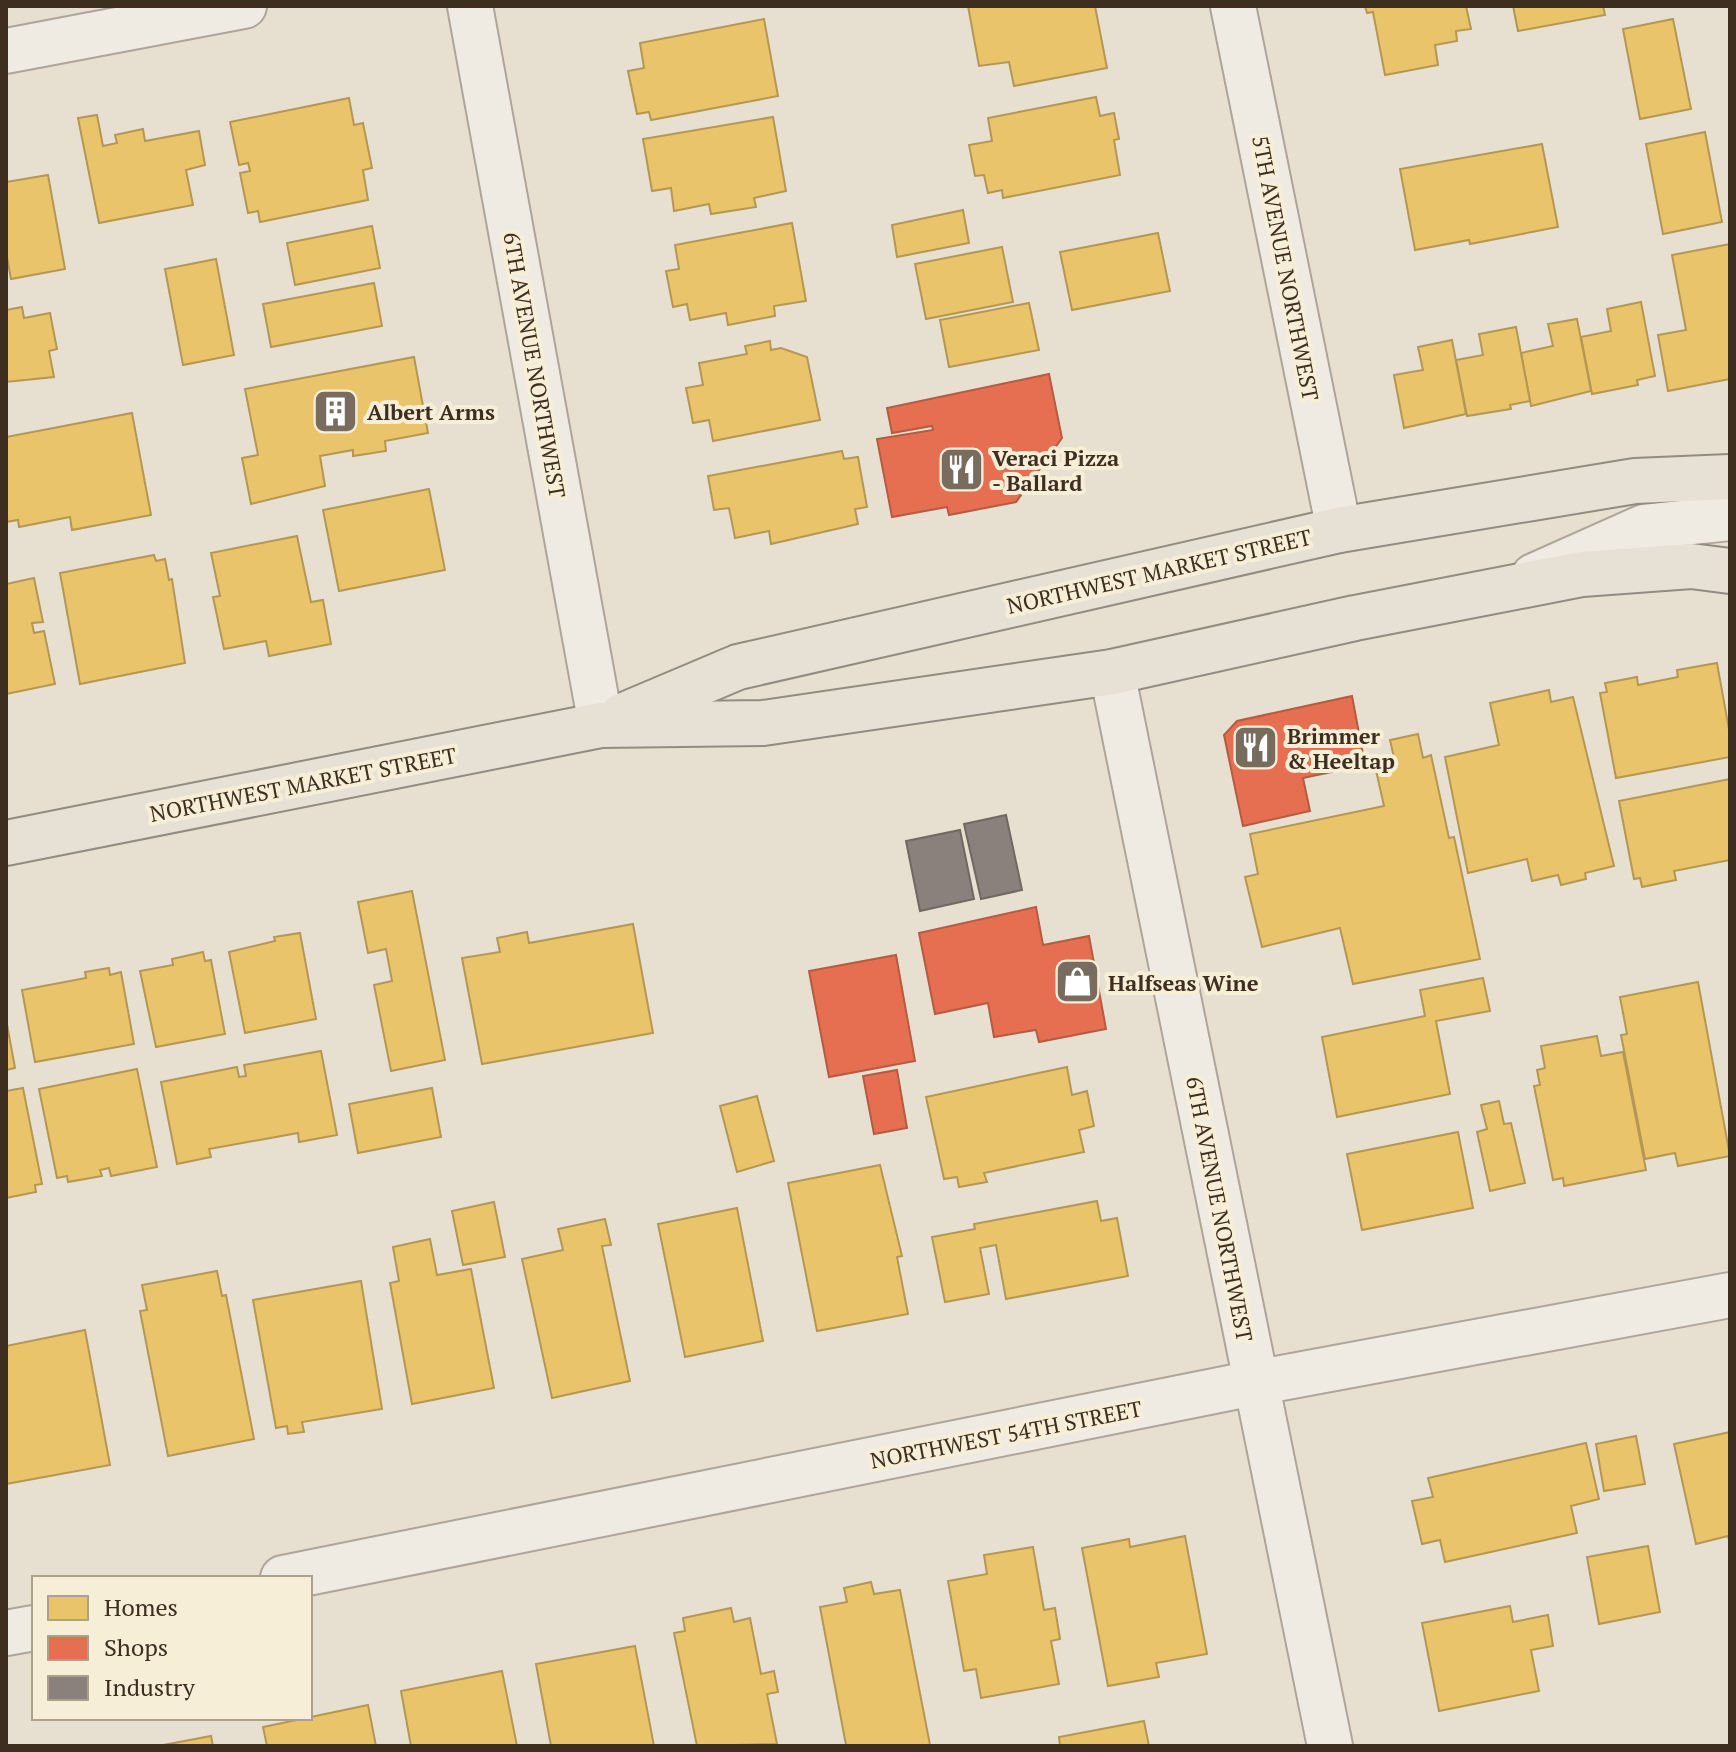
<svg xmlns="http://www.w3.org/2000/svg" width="1736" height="1752" viewBox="0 0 1736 1752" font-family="'PT Serif',serif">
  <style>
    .homes { fill: #e9c46a; stroke: #b59754; stroke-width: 2 }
    .shops { fill: #e76f51; stroke: #b45c42; stroke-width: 2 }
    .industry { fill: #8a817c; stroke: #736860; stroke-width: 2 }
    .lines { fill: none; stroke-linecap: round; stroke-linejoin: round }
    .minor-casing { stroke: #ada599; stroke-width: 48 }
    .major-casing { stroke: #928b80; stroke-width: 48 }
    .minor { stroke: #efebe3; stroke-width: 44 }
    .major { stroke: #e6e1d4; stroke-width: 44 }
    .labels { text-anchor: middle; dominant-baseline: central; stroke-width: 8; stroke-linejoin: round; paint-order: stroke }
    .street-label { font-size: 22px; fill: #3d2e20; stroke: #f7eed8 }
    .poi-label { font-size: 22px; font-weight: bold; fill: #3d2e20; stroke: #f7eed8; text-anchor: start }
  </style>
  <rect width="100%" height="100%" fill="#e7e0d1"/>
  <g class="homes">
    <polygon points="968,6 1095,6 1107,68 1014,86 1009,62 979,66"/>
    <polygon points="1365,6 1466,6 1471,29 1456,31 1457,41 1435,45 1438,65 1385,75 1373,12 1367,13"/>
    <polygon points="1513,6 1603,6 1605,15 1518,31"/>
    <polygon points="764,19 778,96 651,120 649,112 637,114 628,71 644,68 640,43"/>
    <polygon points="1673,19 1691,109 1640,119 1623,29"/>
    <polygon points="1096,97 1100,116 1114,113 1119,139 1114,140 1120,175 1003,198 1002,190 988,193 984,175 975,176 969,145 992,141 988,118"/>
    <polygon points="349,98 354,125 363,123 372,168 363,170 368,200 260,222 258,211 248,213 240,173 250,171 248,163 239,165 230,122"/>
    <polygon points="97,115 103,146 117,143 115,135 143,129 145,141 199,131 205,165 186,170 193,205 99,223 78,118"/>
    <polygon points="773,117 786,191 754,198 756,207 711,214 709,204 674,211 671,188 652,191 643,139"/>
    <polygon points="1705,132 1722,222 1663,234 1646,144"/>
    <polygon points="1542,144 1558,227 1470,244 1469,240 1415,250 1400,169"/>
    <polygon points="48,175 65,269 11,279 6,252 6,182"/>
    <polygon points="963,210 969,243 897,257 892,225"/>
    <polygon points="792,223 806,301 774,306 775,316 728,325 726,313 690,320 687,304 673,307 666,271 679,269 675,245"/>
    <polygon points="372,226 380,268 295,285 287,243"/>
    <polygon points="1158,233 1170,291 1072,310 1060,252"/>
    <polygon points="1730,244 1730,379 1668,391 1658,335 1686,330 1672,255"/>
    <polygon points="1002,247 1013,302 926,319 915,264"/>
    <polygon points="216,259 234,355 183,365 165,269"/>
    <polygon points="374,283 382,326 271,347 263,304"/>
    <polygon points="1641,302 1655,376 1637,380 1638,385 1592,394 1581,337 1611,331 1607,309"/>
    <polygon points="1029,303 1039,350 949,367 940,320"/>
    <polygon points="22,307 24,318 50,313 57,349 49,351 54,377 6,382 6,310"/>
    <polygon points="1577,319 1591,391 1531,406 1521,353 1553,346 1548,324"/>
    <polygon points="1516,327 1530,401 1510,405 1511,409 1467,416 1456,360 1483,355 1479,334"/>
    <polygon points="1452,340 1466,414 1404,428 1394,375 1423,370 1418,347"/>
    <polygon points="770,341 771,350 781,348 807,357 820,420 713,441 709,420 693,423 686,388 703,385 699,363 747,354 745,346"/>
    <polygon points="414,357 428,433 385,441 386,451 353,456 353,450 320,456 325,486 251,504 242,458 258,455 245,389"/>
    <polygon points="132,413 151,515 72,530 70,517 19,527 18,520 6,522 6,437"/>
    <polygon points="842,451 844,459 858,457 867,507 855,509 858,524 771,544 769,531 735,538 729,508 714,510 708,476"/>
    <polygon points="429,489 445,570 339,591 323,510"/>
    <polygon points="297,536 311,602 323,600 331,644 269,656 266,641 224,649 213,597 220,596 211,553"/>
    <polygon points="154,555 156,561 165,559 169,580 172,579 185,663 80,684 60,573"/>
    <polygon points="34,578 43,622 32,623 34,633 44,631 55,684 6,694 6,584"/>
    <polygon points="1717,663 1730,735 1730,757 1616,778 1600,693 1607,692 1605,683 1637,677 1638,685 1678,677 1677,670"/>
    <polygon points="1549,690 1551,702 1573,697 1614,866 1585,873 1586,879 1561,885 1558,875 1532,881 1527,859 1468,873 1445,757 1499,745 1490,703"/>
    <polygon points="1418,734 1423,758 1431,755 1449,838 1454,837 1480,959 1353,984 1340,928 1262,947 1245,877 1258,874 1250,834 1384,806 1375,766 1395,762 1390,740"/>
    <polygon points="1730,779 1730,860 1674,871 1676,880 1642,887 1640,878 1634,879 1619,801"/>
    <polygon points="412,891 445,1060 391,1071 374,985 392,981 386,949 368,953 358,902"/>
    <polygon points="633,924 653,1033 482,1064 462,958 500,952 497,938 527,932 529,943"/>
    <polygon points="300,933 316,1019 245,1033 229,952 275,941 274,937"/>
    <polygon points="203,952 205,961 211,960 225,1034 156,1047 140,971 173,965 172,959"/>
    <polygon points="109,968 110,975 121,972 134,1044 35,1062 22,990 86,978 85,972"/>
    <polygon points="1483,978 1490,1011 1436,1021 1450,1094 1337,1117 1322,1037 1425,1016 1420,990"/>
    <polygon points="1698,982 1730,1156 1678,1166 1675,1153 1645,1159 1621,1035 1627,1034 1620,997"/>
    <polygon points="6,1019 15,1068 6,1070"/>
    <polygon points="1597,1036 1601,1056 1623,1052 1646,1170 1564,1186 1563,1178 1553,1180 1534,1086 1540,1085 1537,1070 1545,1068 1541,1046"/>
    <polygon points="321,1051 337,1135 299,1142 298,1133 209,1149 211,1157 177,1164 161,1082 237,1067 239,1077 246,1076 244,1065"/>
    <polygon points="1067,1067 1072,1095 1087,1091 1094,1126 1079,1130 1084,1152 984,1173 987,1182 959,1187 957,1177 944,1179 926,1097"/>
    <polygon points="137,1069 157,1167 111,1176 109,1168 100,1170 102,1176 68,1182 67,1176 57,1178 39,1089"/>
    <polygon points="23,1088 42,1184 35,1185 36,1192 6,1198 6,1091"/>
    <polygon points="432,1088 441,1137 358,1153 349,1104"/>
    <polygon points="757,1096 774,1161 737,1172 720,1106"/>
    <polygon points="1499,1101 1504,1124 1511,1123 1525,1183 1490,1191 1477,1132 1487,1129 1481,1105"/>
    <polygon points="1458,1132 1473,1208 1362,1230 1347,1154"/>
    <polygon points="880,1165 902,1256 897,1257 908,1314 817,1331 788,1183"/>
    <polygon points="1097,1201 1101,1221 1117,1218 1128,1276 1006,1299 996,1245 980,1248 989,1294 945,1302 932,1237 975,1229 974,1224"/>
    <polygon points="494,1202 505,1257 463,1265 452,1211"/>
    <polygon points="737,1208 763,1341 685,1357 658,1224"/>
    <polygon points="605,1219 611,1245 602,1246 630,1381 552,1398 522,1259 563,1250 558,1229"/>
    <polygon points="430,1239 437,1275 471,1269 494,1388 412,1404 390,1283 399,1281 393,1247"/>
    <polygon points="217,1271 222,1296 226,1295 254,1439 168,1456 140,1311 147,1310 142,1285"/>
    <polygon points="361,1281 382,1409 302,1422 304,1432 288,1434 287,1426 276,1428 253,1300"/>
    <polygon points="85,1330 110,1465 6,1484 6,1346"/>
    <polygon points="1730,1432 1730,1544 1728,1536 1696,1544 1674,1444"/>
    <polygon points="1636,1436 1645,1484 1604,1491 1596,1444"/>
    <polygon points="1586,1443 1599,1499 1571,1506 1577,1533 1445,1562 1440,1540 1422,1544 1412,1501 1433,1497 1428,1478"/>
    <polygon points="1185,1536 1207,1654 1156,1663 1159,1677 1108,1686 1082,1548 1129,1539 1130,1547"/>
    <polygon points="1648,1546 1660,1612 1599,1624 1587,1557"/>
    <polygon points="1033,1547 1044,1610 1055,1608 1060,1639 1051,1641 1059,1684 981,1698 976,1669 964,1671 948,1581 987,1574 984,1555"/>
    <polygon points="871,1582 874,1594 900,1590 930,1745 846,1745 820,1607 847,1602 844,1588"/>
    <polygon points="1510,1606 1513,1622 1548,1615 1553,1646 1531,1650 1539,1691 1439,1711 1422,1623"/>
    <polygon points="731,1608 734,1622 750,1618 761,1674 774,1671 778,1692 767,1694 777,1744 697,1746 674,1633 685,1631 683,1618"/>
    <polygon points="635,1646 654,1746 551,1746 536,1664"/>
    <polygon points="502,1671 517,1746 411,1746 401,1691"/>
    <polygon points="368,1705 376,1746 267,1746 263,1727"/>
    <polygon points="1144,1721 1149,1746 1060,1746 1059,1737"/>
    <polygon points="211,1736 213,1746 158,1746"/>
  </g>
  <g class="shops">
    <polygon points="1049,374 1062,438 1016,502 949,515 947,507 892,517 877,439 933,430 932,426 892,433 887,408"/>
    <polygon points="1352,696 1365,765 1303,778 1310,811 1243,826 1224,735 1237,721"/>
    <polygon points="1036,907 1043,945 1089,936 1106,1029 1039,1042 1036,1030 994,1037 988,1003 935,1014 919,933"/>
    <polygon points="896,955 915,1061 829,1077 809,971"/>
    <polygon points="897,1070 907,1128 874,1134 863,1076"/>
  </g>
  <g class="industry">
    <polygon points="1006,815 1022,890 981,899 964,824"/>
    <polygon points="960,830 974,899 920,911 906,841"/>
  </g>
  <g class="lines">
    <defs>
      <g id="minor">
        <polyline points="470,6 601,725"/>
        <polyline points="1233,6 1339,530"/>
        <polyline points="6,51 244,6"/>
        <polyline points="1534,576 1644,527 1730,518"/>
        <polyline points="1112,672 1330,1746"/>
        <polyline points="283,1578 1254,1383 1730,1295"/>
        <polyline points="6,1633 34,1628"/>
      </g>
      <g id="major">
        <polyline points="622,716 738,667 1339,530 1635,481 1730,477"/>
        <polyline points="6,843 601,725 763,723 1112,672 1355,618 1582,574 1691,566 1730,571"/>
      </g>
    </defs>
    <use href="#minor" class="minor-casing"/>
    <use href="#major" class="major-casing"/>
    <use href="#minor" class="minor"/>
    <use href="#major" class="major"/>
  </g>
  <defs>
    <symbol id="building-square" viewBox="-11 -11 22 22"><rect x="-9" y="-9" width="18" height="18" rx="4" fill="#786c5e" stroke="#f7eed8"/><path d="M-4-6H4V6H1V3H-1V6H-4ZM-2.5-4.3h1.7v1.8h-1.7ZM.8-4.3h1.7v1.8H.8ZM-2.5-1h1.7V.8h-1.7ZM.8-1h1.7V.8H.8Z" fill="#fff"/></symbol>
    <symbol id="restaurant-square" viewBox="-11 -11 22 22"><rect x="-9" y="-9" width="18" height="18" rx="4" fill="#786c5e" stroke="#f7eed8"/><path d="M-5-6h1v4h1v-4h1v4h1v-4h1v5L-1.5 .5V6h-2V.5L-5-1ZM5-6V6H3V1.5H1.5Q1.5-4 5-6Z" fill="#fff"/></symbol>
    <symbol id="shop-square" viewBox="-11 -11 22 22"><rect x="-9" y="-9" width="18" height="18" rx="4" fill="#786c5e" stroke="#f7eed8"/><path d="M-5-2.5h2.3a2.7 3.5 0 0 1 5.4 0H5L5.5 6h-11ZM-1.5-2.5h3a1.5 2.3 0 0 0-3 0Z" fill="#fff"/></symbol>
  </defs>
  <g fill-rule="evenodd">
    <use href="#building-square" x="310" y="386" width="51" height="51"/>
    <use href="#restaurant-square" x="936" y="444" width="51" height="51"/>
    <use href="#restaurant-square" x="1230" y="722" width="51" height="51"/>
    <use href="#shop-square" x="1052" y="956" width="51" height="51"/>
  </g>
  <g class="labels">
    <g class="street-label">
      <text transform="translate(1286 268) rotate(79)">5TH AVENUE NORTHWEST</text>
      <text transform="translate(535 365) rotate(80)">6TH AVENUE NORTHWEST</text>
      <text transform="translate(1159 571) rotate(-13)">NORTHWEST MARKET STREET</text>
      <text transform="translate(303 784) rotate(-11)">NORTHWEST MARKET STREET</text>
      <text transform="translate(1220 1209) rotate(79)">6TH AVENUE NORTHWEST</text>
      <text transform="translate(1006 1434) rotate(-11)">NORTHWEST 54TH STREET</text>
    </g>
    <g class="poi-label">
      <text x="367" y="411">Albert Arms</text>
      <text x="992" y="457">Veraci Pizza<tspan x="992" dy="25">- Ballard</tspan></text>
      <text x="1287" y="735">Brimmer<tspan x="1287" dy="25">&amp; Heeltap</tspan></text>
      <text x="1108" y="982">Halfseas Wine</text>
    </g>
  </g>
  <rect width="1736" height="1752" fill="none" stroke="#3d2e20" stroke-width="16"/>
  <rect x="32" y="1576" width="280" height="144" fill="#f7eed8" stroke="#ada18e" stroke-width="2"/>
  <rect x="48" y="1596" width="40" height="24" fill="#e9c46a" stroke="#ada18e" stroke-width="2"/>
  <text x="104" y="1616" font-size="24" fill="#3d2e20">Homes</text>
  <rect x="48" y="1636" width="40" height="24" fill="#e76f51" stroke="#ada18e" stroke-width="2"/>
  <text x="104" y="1656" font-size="24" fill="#3d2e20">Shops</text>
  <rect x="48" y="1676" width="40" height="24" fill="#8a817c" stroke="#ada18e" stroke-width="2"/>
  <text x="104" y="1696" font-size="24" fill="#3d2e20">Industry</text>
</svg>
